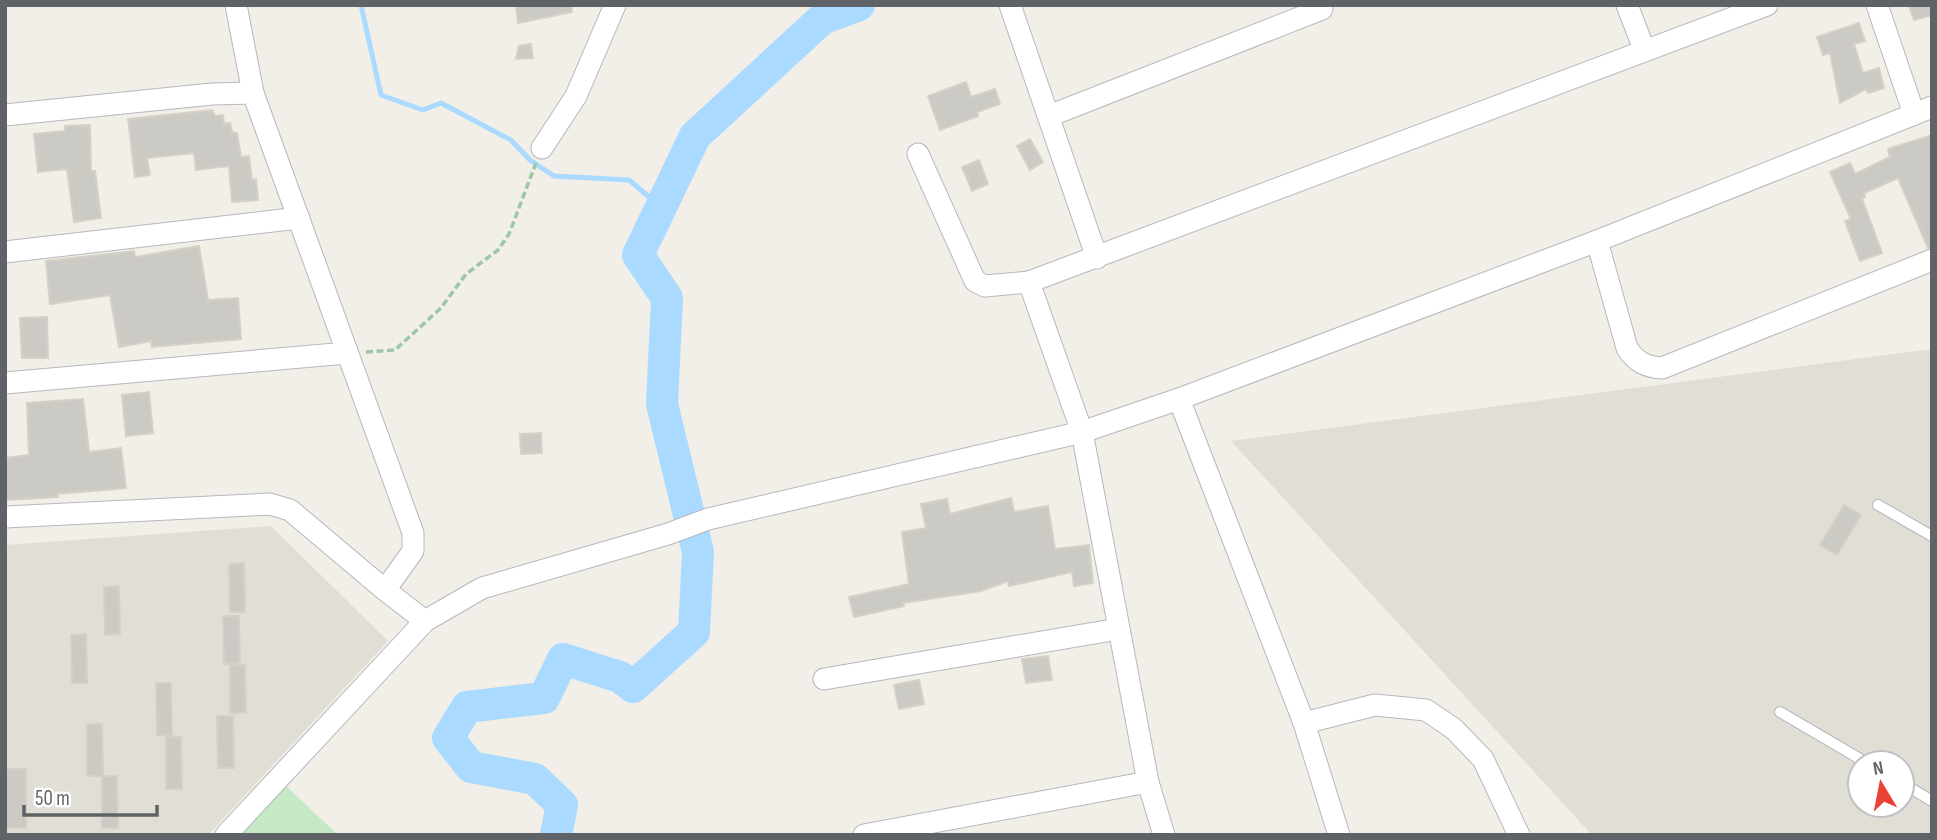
<svg xmlns="http://www.w3.org/2000/svg" width="1937" height="840" viewBox="0 0 1937 840" font-family="'Sofia Sans Condensed',sans-serif">
  <style>
    .education { fill: #e1ded6; fill-rule: evenodd }
    .green { fill: #c5e8c5 }
    .lines { fill: none; stroke-linecap: round; stroke-linejoin: round }
    .stream { stroke: #aadaff; stroke-width: 5 }
    .river { stroke: #aadaff; stroke-width: 32 }
    .building { fill: #cccac5; stroke: #d6d1c6; stroke-width: 2 }
    .service-casing { stroke: #b5b8bc; stroke-width: 12 }
    .minor-casing { stroke: #b5b8bc; stroke-width: 23 }
    .path { stroke: #9cc7a9; stroke-width: 3.5; stroke-dasharray: 7 3.5; stroke-linecap: butt }
    .service { stroke: #fff; stroke-width: 10 }
    .minor { stroke: #fff; stroke-width: 21 }
  </style>
  <rect width="100%" height="100%" fill="#f1efe8"/>
  <g class="education">
    <path d="M1932,349v486h-340l-361,-394zM1860,763h42v42h-42z"/>
    <polygon points="271,526 388,641 208,835 5,835 5,545"/>
  </g>
  <polygon class="green" points="286,786 338,835 241,835"/>
  <g class="lines">
    <polyline class="stream" points="361,5 381,95 423,110 441,103 511,140 530,160 554,176 629,180 661,207"/>
    <polyline class="river" points="556,835 562,805 535,779 471,767 448,738 467,707 544,698 563,659 620,677 633,687 694,632 698,552 662,404 667,298 638,255 695,136 822,19 859,5"/>
  </g>
  <g class="building">
    <polygon points="516,5 571,5 572,12 518,23"/>
    <polygon points="1909,5 1932,5 1932,15 1914,20"/>
    <polygon points="1859,23 1865,41 1854,44 1863,73 1879,68 1884,88 1868,93 1866,89 1840,103 1830,53 1823,55 1817,37"/>
    <polygon points="531,44 533,58 516,59 519,46"/>
    <polygon points="966,82 971,97 995,89 1000,104 977,112 978,116 940,130 928,96"/>
    <polygon points="212,110 215,116 223,115 224,124 230,123 232,132 237,133 241,157 249,156 252,180 256,179 258,200 232,202 229,166 196,170 194,153 147,158 150,175 135,177 128,119"/>
    <polygon points="90,125 91,171 95,171 101,218 74,222 67,169 38,172 34,134 65,131 65,126"/>
    <polygon points="1932,135 1932,247 1928,248 1898,178 1864,193 1865,197 1862,199 1882,253 1860,261 1845,221 1851,219 1830,172 1850,163 1855,174 1890,157 1888,149"/>
    <polygon points="1030,139 1043,162 1030,170 1017,146"/>
    <polygon points="979,160 988,184 972,191 962,167"/>
    <polygon points="199,246 208,300 238,298 241,339 152,347 151,341 119,347 110,295 50,304 46,261 134,251 135,257"/>
    <polygon points="47,317 48,358 22,358 20,318"/>
    <polygon points="149,392 153,433 126,436 122,395"/>
    <polygon points="83,399 89,452 121,448 126,488 57,494 58,497 5,500 5,458 29,455 27,403"/>
    <polygon points="541,433 542,453 521,454 520,434"/>
    <polygon points="1011,498 1014,512 1048,506 1055,549 1089,545 1093,583 1074,586 1072,572 1009,586 1008,581 981,591 903,603 904,606 854,617 849,597 909,584 902,532 926,528 921,504 947,499 950,514"/>
    <polygon points="1844,505 1861,515 1837,555 1820,545"/>
    <polygon points="244,563 245,612 230,612 229,564"/>
    <polygon points="119,586 120,634 105,635 104,587"/>
    <polygon points="223,616 239,616 240,664 224,664"/>
    <polygon points="86,634 87,683 72,683 71,635"/>
    <polygon points="1048,656 1052,680 1026,683 1022,659"/>
    <polygon points="230,665 245,665 246,713 230,713"/>
    <polygon points="919,680 924,704 899,709 894,685"/>
    <polygon points="156,683 171,683 172,735 157,735"/>
    <polygon points="217,716 233,716 234,768 218,768"/>
    <polygon points="87,724 102,724 103,776 87,776"/>
    <polygon points="166,737 181,737 182,789 166,789"/>
    <rect x="5" y="769" width="21" height="59"/>
    <polygon points="102,776 117,776 118,828 102,828"/>
  </g>
  <g class="lines">
    <defs>
      <g id="service">
        <polyline points="1878,505 1932,536"/>
        <polyline points="1780,712 1867,763"/>
        <polyline points="1902,783 1932,801"/>
      </g>
      <g id="minor">
        <polyline points="236,5 253,93 413,533 413,551 385,590 425,621"/>
        <polyline points="1010,5 1097,258"/>
        <polyline points="1627,5 1644,49"/>
        <polyline points="1877,5 1914,114"/>
        <polyline points="5,115 212,94 253,93"/>
        <polyline points="1049,116 1322,9"/>
        <polyline points="542,148 576,96 615,5"/>
        <polyline points="918,154 975,281 985,286 1029,282 1082,432 1148,782 1164,835"/>
        <path d="M1597,241l30,107c9,14 19,19 35,20l270,-108"/>
        <polyline points="5,252 299,218"/>
        <polyline points="1029,282 1767,5"/>
        <polyline points="5,383 347,353"/>
        <polyline points="1179,399 1304,723 1339,835"/>
        <polyline points="5,517 270,504 290,510 385,590"/>
        <polyline points="824,679 1118,629"/>
        <polyline points="1304,723 1375,705 1426,710 1454,729 1483,759 1519,835"/>
        <polyline points="226,835 425,621 482,588 668,534 708,519 1082,432 1179,399 1597,241 1932,107"/>
        <polyline points="864,835 1148,782"/>
      </g>
    </defs>
    <use href="#service" class="service-casing"/>
    <use href="#minor" class="minor-casing"/>
    <polyline class="path" points="366,352 395,350 441,308 466,274 498,250 509,234 536,163"/>
    <use href="#service" class="service"/>
    <use href="#minor" class="minor"/>
  </g>
  <rect width="1937" height="840" fill="none" stroke="#5f6368" stroke-width="14"/>
  <g transform="translate(1881 784) rotate(350)"><circle r="33" fill="#ffffff" stroke="#bfc1c3" stroke-width="2"/>
  <path d="M0-5L12 26L0 18L-12 26Z" fill="#ea4335"/>
  <text y="-10" font-size="19" font-weight="bold" text-anchor="middle" fill="#5f6368">N</text>
  </g>
  <path d="M24 805v10h133v-10" fill="none" stroke="#5f6368" stroke-width="3.5"/>
  <text x="35" y="805" font-size="21" fill="#5f6368" stroke="#ffffff" stroke-width="5" paint-order="stroke">50 m</text>
</svg>
